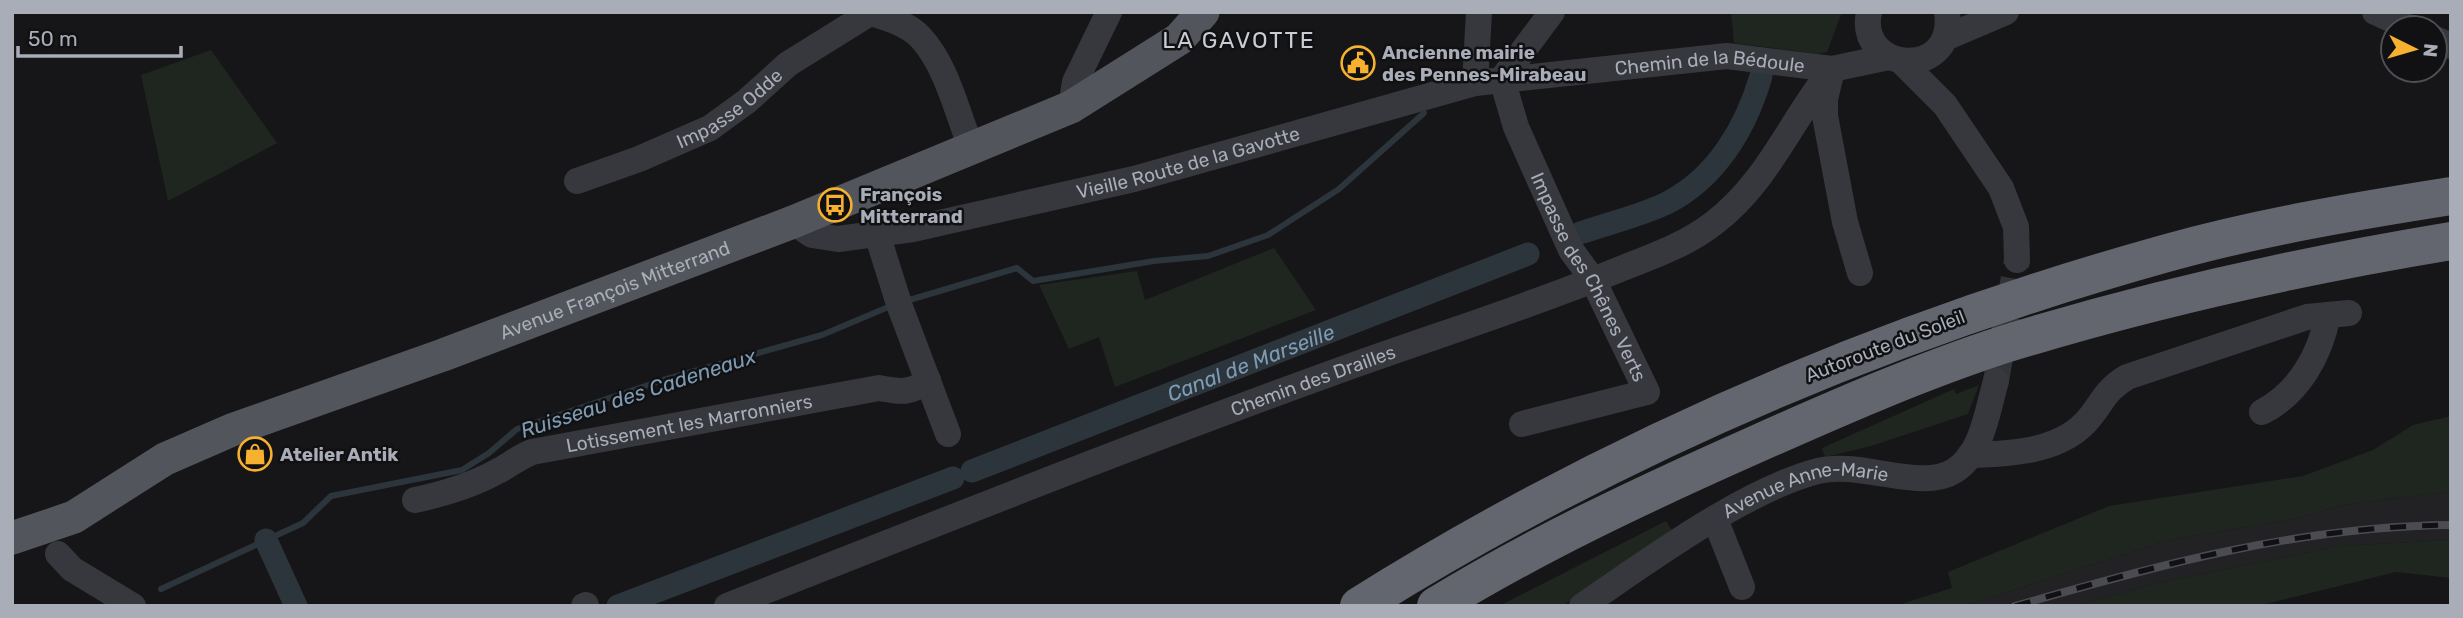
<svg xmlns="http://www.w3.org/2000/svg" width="2463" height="618" viewBox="0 0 2463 618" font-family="Rubik,sans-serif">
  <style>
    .built { fill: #222225 }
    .green { fill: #1e261f }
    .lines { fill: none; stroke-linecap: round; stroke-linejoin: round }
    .stream { stroke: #2c353c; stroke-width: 6 }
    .canal { stroke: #2c353c; stroke-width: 23 }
    .minor-tunnel { stroke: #333438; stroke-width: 26; stroke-dasharray: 26 13; stroke-linecap: butt }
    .minor { stroke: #37383d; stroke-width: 26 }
    .major { stroke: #53555c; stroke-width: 33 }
    .highway { stroke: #63666e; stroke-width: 38 }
    .rail-casing { stroke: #4a4c52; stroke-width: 8 }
    .rail { stroke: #111113; stroke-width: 5; stroke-dasharray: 16; stroke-linecap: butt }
    .labels { text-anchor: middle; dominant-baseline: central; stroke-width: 5; stroke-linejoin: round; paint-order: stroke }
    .poi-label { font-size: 19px; font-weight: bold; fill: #a8adb8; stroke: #111113; text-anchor: start }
    .street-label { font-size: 19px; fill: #a8adb8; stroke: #111113 }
    .water-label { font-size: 21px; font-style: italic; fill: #7e9bb4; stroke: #111113 }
    .quarter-label { font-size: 23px; letter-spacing: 2px; fill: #c9ccd4; stroke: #111113 }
  </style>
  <rect width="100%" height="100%" fill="#161618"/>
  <polygon class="built" points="2451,491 2451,540 2338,546 2149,585 2076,606 1964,606 2169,540 2293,519 2343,505"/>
  <g class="green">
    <polygon points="1731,12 1842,12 1827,52 1817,54 1734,43"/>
    <polygon points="211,50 277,143 168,201 141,75"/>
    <polygon points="1274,248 1316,310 1115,387 1099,337 1069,349 1039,285 1137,271 1145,300"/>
    <polygon points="1979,385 1968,414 1871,446 1825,457 1822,448 1954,389 1956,394"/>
    <polygon points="2451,416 2451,491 2343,505 2293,519 2169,540 1964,606 1895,606 1952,588 1948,572 2109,506 2303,476 2373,450 2413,425"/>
    <polygon points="1666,521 1673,532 1562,606 1499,606"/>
    <polygon points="2451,540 2451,578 2396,572 2258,606 2076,606 2149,585 2338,546"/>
  </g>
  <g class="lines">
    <g class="stream">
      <polyline points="906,301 1017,268 1033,281 1154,261 1208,256 1268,235 1339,189 1424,113"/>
      <polyline points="161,589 303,523 331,496 462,470 489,453 517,429 663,380 822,335 893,305"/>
    </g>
    <g class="canal">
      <path d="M1580,233c29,-10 60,-17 87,-30 49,-25 79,-75 94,-127"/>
      <path id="s1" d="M972,471l556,-217"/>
      <polyline points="266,540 296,606"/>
      <polyline points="618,606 953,478"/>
    </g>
    <polyline class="minor-tunnel" points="1996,381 2017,260"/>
    <g class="minor">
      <path d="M868,12c17,6 40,11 53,26 26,28 36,75 50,109"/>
      <path d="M1869,12c-13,61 88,69 78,0"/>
      <polyline points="2375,12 2410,28"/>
      <polyline points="1945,38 2006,12"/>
      <polyline points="2435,39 2451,46"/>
      <polyline points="1902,62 1945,105 2001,188 2016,227 2017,260"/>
      <polyline points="1831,74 1825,99 1825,116 1845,222 1860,273"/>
      <path id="s2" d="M1502,79l14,48 55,123 22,30 54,112 -125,32"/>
      <polyline points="1502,79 1552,12"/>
      <polyline points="1475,83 1479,12"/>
      <polyline points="1071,107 1075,82 1109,12"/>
      <path id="s3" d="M577,181l62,-22 71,-31 37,-27 41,-37 82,-51"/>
      <path id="s4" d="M793,222l19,13 26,4 75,-10 221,-50 341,-96 252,-27 105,13 57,-12"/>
      <polyline points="877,234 900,307 948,434"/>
      <path d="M2262,412c37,-19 58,-57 66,-97"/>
      <path d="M1970,455c41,-1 94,-3 121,-39 15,-19 13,-24 36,-39l180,-60 42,-4"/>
      <path id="s5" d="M415,500c28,-6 58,-15 83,-29 12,-6 21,-14 34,-19l347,-64c21,4 32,6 49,-8"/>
      <polyline points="1715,519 1742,587"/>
      <polyline points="58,554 72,569 133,606"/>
      <polyline points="584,606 586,605"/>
      <path id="s6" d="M727,606c209,-82 418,-166 630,-242 87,-31 176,-59 261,-94 33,-13 68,-25 96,-47 54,-41 77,-103 118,-154"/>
      <path id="s7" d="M1582,606c65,-44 162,-116 236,-135 41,-11 103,21 136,0 29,-18 33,-60 42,-90"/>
    </g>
    <path class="major" id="s8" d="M12,538l62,-21 91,-58 69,-30 209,-74 350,-133 278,-115 108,-68 24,-27"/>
    <g class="highway">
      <path d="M1359,606c251,-157 524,-274 808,-353 93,-26 189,-42 284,-57"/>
      <path d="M1436,606c101,-62 208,-112 316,-160 83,-37 167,-74 253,-102 146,-45 295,-78 446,-103"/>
    </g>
    <defs>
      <path id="rail" d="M2015,606c142,-41 287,-80 436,-81"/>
    </defs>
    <use href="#rail" class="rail-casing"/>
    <use href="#rail" class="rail"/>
  </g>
  <defs>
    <symbol id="civic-ring" viewBox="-11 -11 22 22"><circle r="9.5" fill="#111113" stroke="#f6b130" stroke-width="1.5"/><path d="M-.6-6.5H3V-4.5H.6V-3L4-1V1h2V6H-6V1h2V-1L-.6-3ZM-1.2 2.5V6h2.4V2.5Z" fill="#f6b130"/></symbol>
    <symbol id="bus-ring" viewBox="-11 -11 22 22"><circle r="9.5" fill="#111113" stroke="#f6b130" stroke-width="1.5"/><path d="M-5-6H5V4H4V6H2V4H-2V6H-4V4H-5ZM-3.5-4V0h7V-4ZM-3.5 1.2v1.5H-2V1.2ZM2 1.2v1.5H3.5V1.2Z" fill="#f6b130"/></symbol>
    <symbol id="shop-ring" viewBox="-11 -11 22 22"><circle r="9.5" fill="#111113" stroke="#f6b130" stroke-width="1.5"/><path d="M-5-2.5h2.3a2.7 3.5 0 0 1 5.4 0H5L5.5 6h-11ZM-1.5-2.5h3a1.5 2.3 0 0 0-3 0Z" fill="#f6b130"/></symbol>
  </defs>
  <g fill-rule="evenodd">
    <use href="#civic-ring" x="1339" y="44" width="38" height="38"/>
    <use href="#bus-ring" x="816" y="186" width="38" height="38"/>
    <use href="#shop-ring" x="236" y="435" width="38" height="38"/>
  </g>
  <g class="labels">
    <g class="poi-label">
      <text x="1382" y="52">Ancienne mairie<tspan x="1382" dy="22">des Pennes-Mirabeau</tspan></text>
      <text x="860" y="194">François<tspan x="860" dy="22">Mitterrand</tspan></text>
      <text x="280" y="454">Atelier Antik</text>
    </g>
    <g class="street-label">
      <text stroke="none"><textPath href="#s4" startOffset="942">Chemin de la Bédoule</textPath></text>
      <text stroke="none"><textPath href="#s3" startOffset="170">Impasse Odde</textPath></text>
      <text stroke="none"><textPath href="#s4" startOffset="408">Vieille Route de la Gavotte</textPath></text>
      <text stroke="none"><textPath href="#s2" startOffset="217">Impasse des Chênes Verts</textPath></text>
      <text stroke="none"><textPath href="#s8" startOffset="654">Avenue François Mitterrand</textPath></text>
      <text transform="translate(1885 346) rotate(-21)">Autoroute du Soleil</text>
      <text stroke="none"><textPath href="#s6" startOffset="628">Chemin des Drailles</textPath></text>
      <text stroke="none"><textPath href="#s5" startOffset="287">Lotissement les Marronniers</textPath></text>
      <text stroke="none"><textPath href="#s7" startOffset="257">Avenue Anne-Marie</textPath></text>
    </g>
    <g class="water-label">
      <text stroke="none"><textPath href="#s1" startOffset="299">Canal de Marseille</textPath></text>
      <text transform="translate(638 393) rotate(-18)">Ruisseau des Cadeneaux</text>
    </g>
    <g class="quarter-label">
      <text x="1239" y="40">LA GAVOTTE</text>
    </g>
  </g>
  <rect width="2463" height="618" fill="none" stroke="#a8adb8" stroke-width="28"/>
  <g transform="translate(2414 49) rotate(95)"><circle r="33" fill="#111113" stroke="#4d4f55" stroke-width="2"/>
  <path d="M0-5L12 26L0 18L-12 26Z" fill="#f6b130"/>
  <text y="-10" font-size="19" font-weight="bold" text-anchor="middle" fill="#a8adb8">N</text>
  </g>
  <path d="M18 46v10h163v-10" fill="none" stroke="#a8adb8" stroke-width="3.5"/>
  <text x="28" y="46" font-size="21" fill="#a8adb8" stroke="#111113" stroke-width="5" paint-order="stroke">50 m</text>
</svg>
